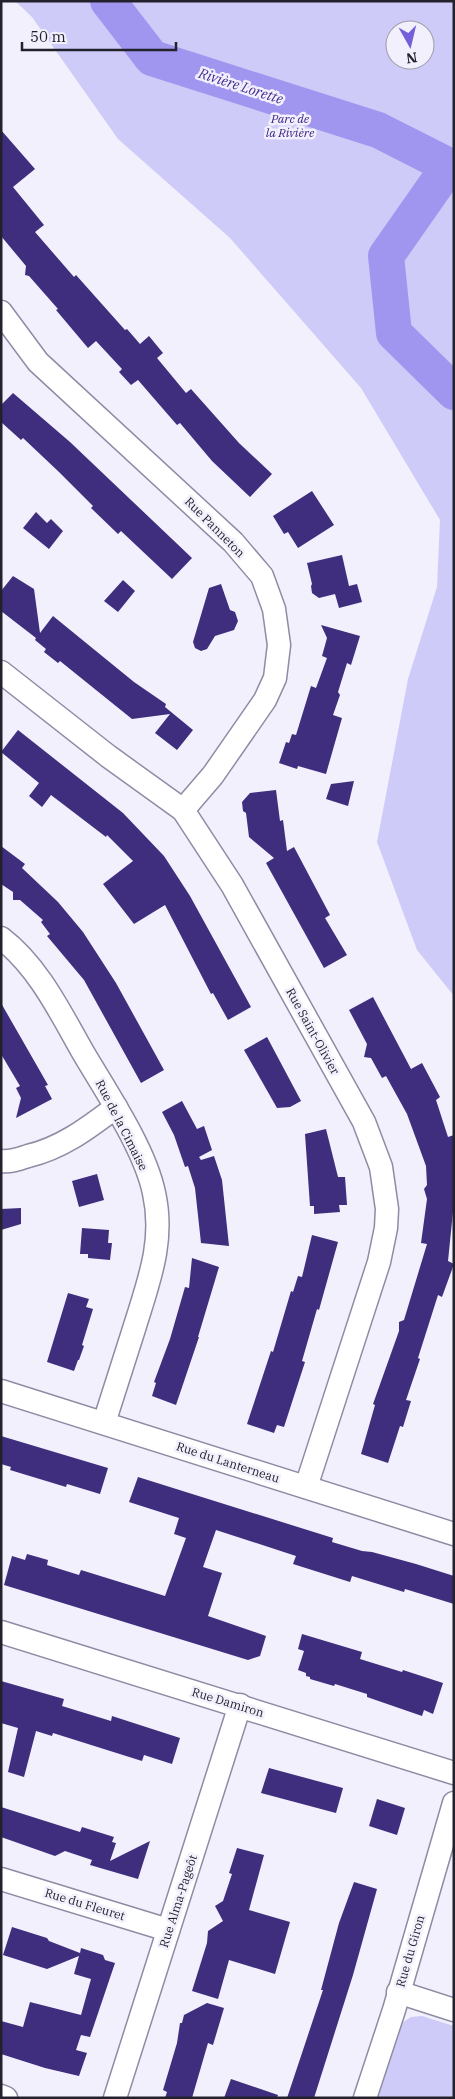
<svg xmlns="http://www.w3.org/2000/svg" width="455" height="2099" viewBox="0 0 455 2099" font-family="'IBM Plex Serif',serif">
  <style>
    .green { fill: #cfcbf8; fill-rule: evenodd }
    .lines { fill: none; stroke-linecap: round; stroke-linejoin: round }
    .river { stroke: #a196ef; stroke-width: 36 }
    .building { fill: #3f2e7d }
    .minor-casing { stroke: #8d8ca5; stroke-width: 25 }
    .minor { stroke: #fff; stroke-width: 22 }
    .labels { text-anchor: middle; dominant-baseline: central; stroke-width: 5; stroke-linejoin: round; paint-order: stroke }
    .park-label { font-size: 12px; font-style: italic; fill: #391b82; stroke: #f1f0fc }
    .street-label { font-size: 12px; fill: #23222c; stroke: #f1f0fc }
    .water-label { font-size: 14px; font-style: italic; fill: #43298f; stroke: #f1f0fc }
  </style>
  <rect width="100%" height="100%" fill="#f1f0fc"/>
  <g class="green">
    <path d="M15,1h439v995l-37,-46 -40,-108 31,-163 29,-92 3,-67 -79,-132 -131,-150 -112,-99 -86,-122zM395,30h30v30h-30z"/>
    <polygon points="422,2016 454,2026 454,2098 378,2098 402,2023 411,2017"/>
  </g>
  <g class="lines">
    <polyline class="river" points="108,1 152,58 378,130 449,166 386,256 394,333 454,392"/>
  </g>
  <g class="building">
    <polygon points="1,130 35,169 13,187 44,225 35,232 74,277 76,275 125,330 127,329 140,344 149,336 163,353 157,358 186,393 191,389 239,443 272,474 250,497 212,461 180,423 177,425 138,380 131,385 119,372 122,369 96,341 88,348 56,310 58,309 29,276 25,275 26,266 1,236"/>
    <polygon points="13,393 70,442 192,558 172,579 121,531 118,534 91,508 93,506 59,472 23,438 21,440 1,422 1,405"/>
    <polygon points="312,491 334,525 298,548 288,532 284,534 273,516"/>
    <polygon points="36,512 47,523 51,519 63,531 49,549 23,528"/>
    <polygon points="342,555 349,586 357,584 362,602 339,608 335,594 319,598 312,593 311,586 312,584 307,563"/>
    <polygon points="13,576 34,589 40,633 53,616 134,682 166,704 165,707 193,730 177,750 155,733 170,714 132,719 60,661 58,663 44,652 46,649 35,640 36,638 1,611 1,591"/>
    <polygon points="123,580 135,591 118,612 104,601"/>
    <polygon points="221,584 230,610 235,612 238,621 234,630 215,636 207,649 201,651 195,648 193,642 209,588"/>
    <polygon points="321,625 360,636 351,665 347,663 338,692 340,695 333,715 342,718 326,774 298,766 297,769 279,763 286,742 289,743 292,734 296,735 311,686 316,688 327,658 322,656 327,638"/>
    <polygon points="18,730 123,813 164,856 190,896 251,1007 228,1020 213,993 211,994 165,905 134,924 103,884 133,861 107,835 106,837 51,795 42,807 29,796 39,783 1,752"/>
    <polygon points="354,781 348,806 326,799 331,784"/>
    <polygon points="276,790 280,821 283,820 287,851 294,847 330,915 325,918 347,955 324,968 266,863 274,858 249,837 246,813 243,811 242,802 250,793"/>
    <polygon points="1,846 25,864 22,868 58,902 83,932 116,983 164,1070 141,1083 84,980 47,936 50,934 41,922 43,920 20,900 13,900 13,892 1,884"/>
    <polygon points="373,997 411,1069 422,1063 440,1097 436,1100 448,1137 454,1135 454,1202 448,1261 454,1264 442,1297 438,1295 418,1358 420,1359 406,1400 411,1401 403,1427 400,1426 388,1463 361,1454 375,1405 373,1404 399,1331 399,1322 404,1320 427,1244 421,1243 427,1199 424,1189 427,1185 426,1166 407,1114 386,1076 382,1078 371,1058 364,1057 367,1044 349,1010"/>
    <polygon points="1,1003 48,1085 45,1086 52,1099 16,1118 21,1098 16,1088 20,1086 1,1054"/>
    <polygon points="267,1037 301,1101 290,1107 277,1108 244,1050"/>
    <polygon points="182,1101 197,1129 204,1126 212,1150 199,1157 201,1160 214,1156 222,1180 229,1246 201,1243 195,1188 188,1166 185,1167 174,1135 162,1112"/>
    <polygon points="326,1129 338,1177 345,1177 347,1205 339,1205 340,1212 314,1214 314,1206 310,1206 305,1134"/>
    <polygon points="97,1174 104,1200 79,1207 72,1181"/>
    <polygon points="21,1208 21,1224 1,1230 1,1209"/>
    <polygon points="82,1228 109,1230 108,1243 112,1243 110,1260 88,1258 88,1254 80,1254"/>
    <polygon points="312,1235 338,1242 319,1310 317,1309 302,1361 305,1362 284,1427 277,1425 274,1433 247,1424 271,1351 273,1352 291,1291 293,1292 298,1276 302,1277"/>
    <polygon points="192,1258 219,1267 198,1337 199,1337 176,1405 152,1396 156,1383 154,1382 170,1339 185,1287 189,1288"/>
    <polygon points="68,1293 89,1299 86,1307 93,1309 82,1345 84,1346 79,1360 78,1360 74,1371 47,1362"/>
    <polygon points="1,1436 108,1468 100,1494 67,1484 66,1487 10,1470 11,1467 1,1464"/>
    <polygon points="138,1477 333,1538 332,1542 362,1551 372,1552 416,1564 454,1576 454,1604 405,1589 404,1592 352,1576 350,1582 293,1564 296,1556 216,1530 203,1567 222,1573 208,1616 266,1636 260,1656 248,1660 4,1585 12,1556 25,1560 27,1554 48,1560 47,1565 79,1575 81,1570 165,1596 186,1538 174,1534 179,1518 129,1502"/>
    <polygon points="302,1634 362,1652 360,1659 402,1672 403,1670 443,1683 433,1714 424,1710 422,1716 367,1697 367,1694 335,1684 334,1686 310,1679 310,1677 306,1676 306,1673 298,1670 304,1651 298,1649"/>
    <polygon points="1,1681 64,1699 62,1706 111,1721 112,1716 180,1738 172,1764 144,1755 142,1761 53,1733 52,1736 36,1731 24,1777 8,1772 18,1728 1,1723"/>
    <polygon points="269,1768 343,1788 336,1813 261,1793"/>
    <polygon points="377,1799 405,1808 397,1835 369,1826"/>
    <polygon points="1,1807 80,1832 82,1827 114,1837 112,1842 116,1843 110,1861 150,1841 138,1879 90,1865 92,1860 65,1851 55,1856 1,1837"/>
    <polygon points="237,1848 264,1855 249,1910 290,1922 275,1974 229,1960 218,1999 192,1991 207,1943 208,1931 223,1921 215,1906 223,1901 232,1874 229,1873"/>
    <polygon points="354,1882 377,1889 353,1975 314,2098 287,2098 323,1990 321,1990 339,1923"/>
    <polygon points="12,1927 47,1938 49,1941 80,1953 81,1948 103,1955 105,1960 115,1963 90,2037 81,2035 76,2050 87,2053 79,2076 45,2068 1,2054 1,2021 23,2027 30,2002 81,2015 91,1979 74,1974 79,1956 47,1969 3,1955"/>
    <polygon points="207,2003 224,2008 213,2045 208,2043 192,2098 165,2098 167,2092 163,2090 177,2043 180,2023 182,2023 184,2015"/>
    <polygon points="231,2079 278,2095 277,2098 224,2098"/>
  </g>
  <g class="lines">
    <defs>
      <g id="minor">
        <polyline points="1,312 38,362 233,542 262,576 274,609 279,645 275,678 265,700 213,775 183,810"/>
        <polyline points="1,672 108,756 183,810 232,885 364,1122 381,1167 387,1209 386,1228 379,1262 306,1487"/>
        <path d="M1,938c38,29 60,76 83,116 23,39 61,95 70,139 11,49 -6,90 -20,136 -10,32 -20,63 -30,94"/>
        <path d="M1,1161c10,1 18,-2 27,-5 34,-8 60,-28 88,-49"/>
        <polyline points="1,1391 454,1534"/>
        <polyline points="1,1632 454,1773"/>
        <polyline points="1,1879 168,1930"/>
        <polyline points="398,1992 454,2010"/>
        <polyline points="1,2096 6,2098"/>
        <polyline points="115,2098 240,1705"/>
        <polyline points="365,2098 394,2010 454,1803"/>
      </g>
    </defs>
    <use href="#minor" class="minor-casing"/>
    <use href="#minor" class="minor"/>
  </g>
  <g class="labels">
    <g class="park-label">
      <text x="290" y="118">Parc de<tspan x="290" dy="14">la Rivière</tspan></text>
    </g>
    <g class="street-label">
      <text transform="translate(215 527) rotate(45)">Rue Panneton</text>
      <text transform="translate(313 1031) rotate(61)">Rue Saint-Olivier</text>
      <text transform="translate(122 1125) rotate(63)">Rue de la Cimaise</text>
      <text transform="translate(228 1462) rotate(18)">Rue du Lanterneau</text>
      <text transform="translate(228 1702) rotate(17)">Rue Damiron</text>
      <text transform="translate(178 1901) rotate(-72)">Rue Alma-Pageôt</text>
      <text transform="translate(85 1904) rotate(17)">Rue du Fleuret</text>
      <text transform="translate(410 1951) rotate(-74)">Rue du Giron</text>
    </g>
    <g class="water-label">
      <text transform="translate(241 86) rotate(18)">Rivière Lorette</text>
    </g>
  </g>
  <rect width="455" height="2099" fill="none" stroke="#23222c" stroke-width="5"/>
  <g transform="translate(410 45) rotate(172)"><circle r="24" fill="#f1f0fc" stroke="#9f9ea9"/>
  <path d="M0-4L9 19L0 12L-9 19Z" fill="#765ed9"/>
  <text y="-8" font-size="14" font-weight="bold" text-anchor="middle" fill="#23222c">N</text>
  </g>
  <path d="M22 42v8h154v-8" fill="none" stroke="#23222c" stroke-width="2.5"/>
  <text x="30" y="42" font-size="15" fill="#23222c" stroke="#f1f0fc" stroke-width="4" paint-order="stroke">50 m</text>
</svg>
